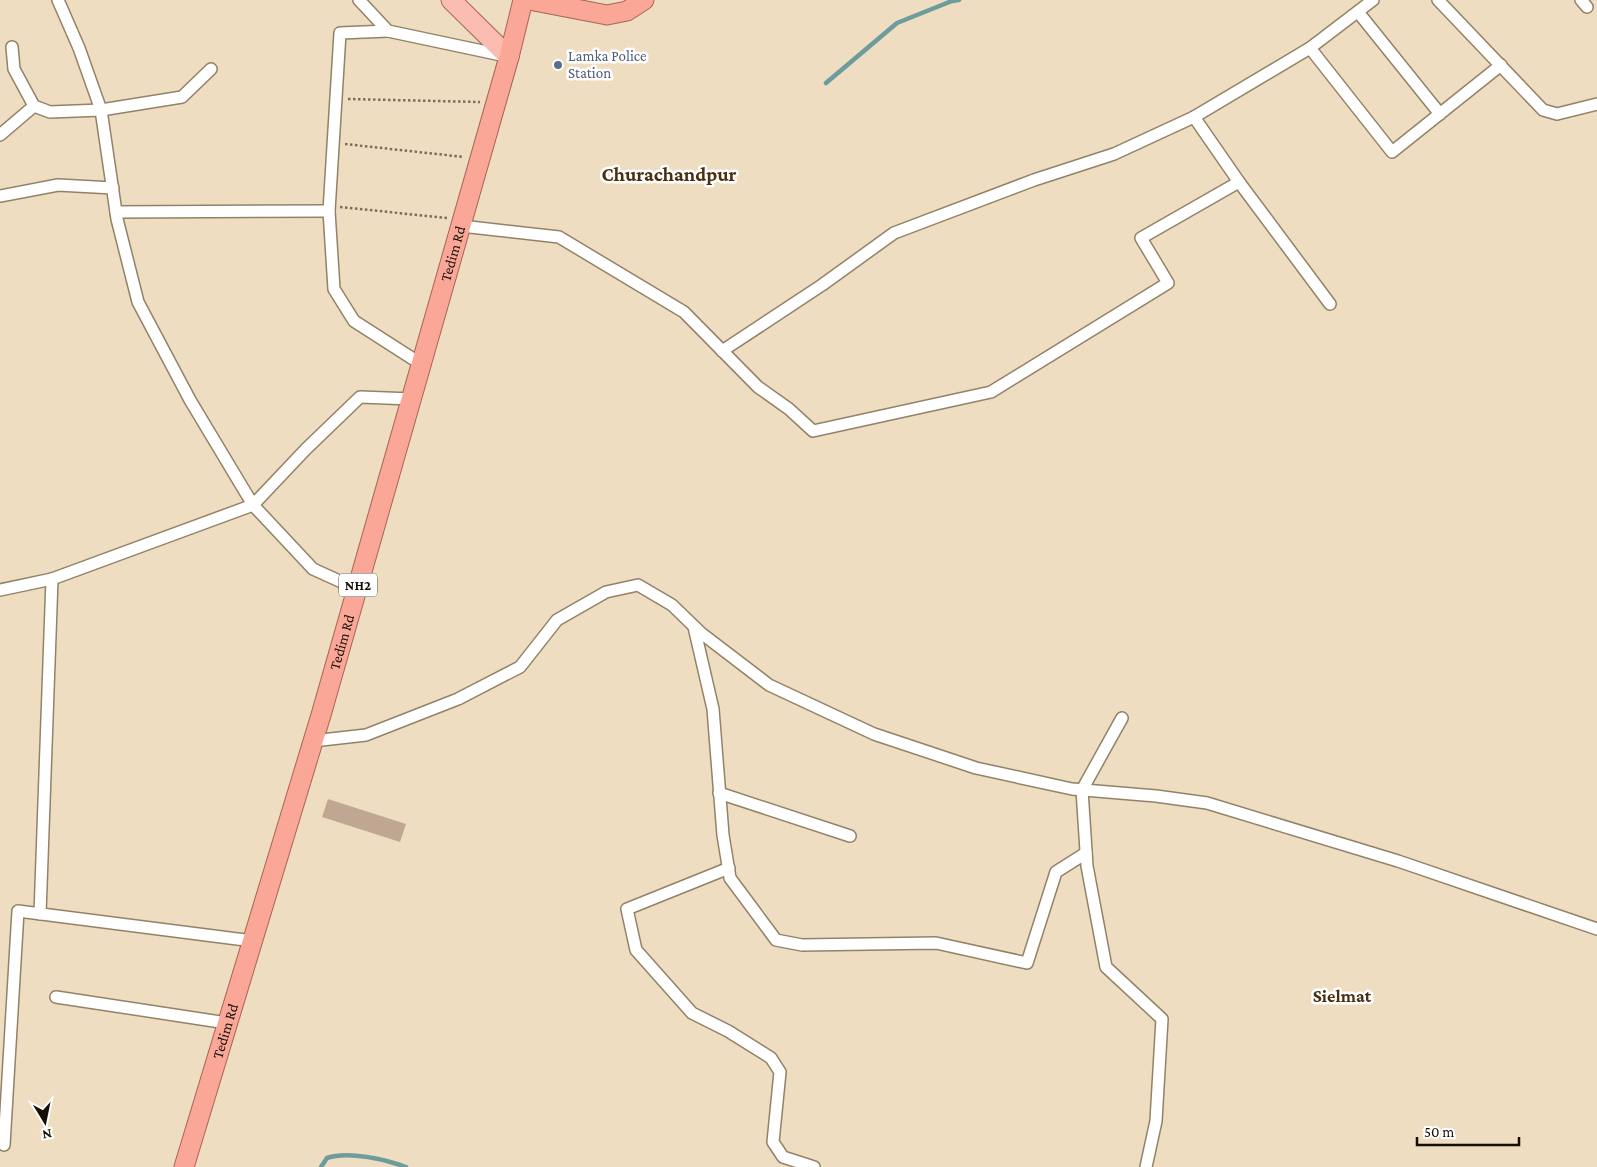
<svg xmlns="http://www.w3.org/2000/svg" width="1597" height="1167" viewBox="0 0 1597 1167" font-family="'Crimson Pro',serif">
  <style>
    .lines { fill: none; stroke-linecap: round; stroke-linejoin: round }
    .stream { stroke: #6d9c9d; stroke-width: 4.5 }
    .building { fill: #c1a792 }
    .minor-casing { stroke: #928268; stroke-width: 14 }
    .primary-casing { stroke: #a96354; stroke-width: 21 }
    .trunk-casing { stroke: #a96354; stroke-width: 21 }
    .path { stroke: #796e5b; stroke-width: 2.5; stroke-dasharray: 2.5 2.5; stroke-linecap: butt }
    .minor { stroke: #fff; stroke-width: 11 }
    .primary { stroke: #fbbdb2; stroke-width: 19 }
    .trunk { stroke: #faa798; stroke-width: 19 }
    .service-dot { fill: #5c6f8a; stroke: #fff; stroke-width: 2 }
    .labels { text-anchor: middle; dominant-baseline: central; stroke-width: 5; stroke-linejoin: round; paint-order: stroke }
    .shield { fill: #fff; stroke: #5a5650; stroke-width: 1 }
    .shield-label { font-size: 14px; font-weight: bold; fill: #140e05 }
    .service-label { font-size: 15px; fill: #4e5e75; stroke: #fff; text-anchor: start }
    .street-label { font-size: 15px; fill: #140e05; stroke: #fff }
    .quarter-label { font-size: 18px; font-weight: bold; fill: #4a2e0f; stroke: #fff }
    .district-label { font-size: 20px; font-weight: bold; fill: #4a2e0f; stroke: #fff }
  </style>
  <rect width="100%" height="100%" fill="#eeddc0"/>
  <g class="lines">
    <g class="stream">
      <polyline points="826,83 897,23 952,1 959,0"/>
      <path d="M321,1167l6,-9c21,-7 58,1 79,9"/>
    </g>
  </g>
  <polygon class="building" points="328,799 406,824 400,842 322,817"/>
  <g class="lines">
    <defs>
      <g id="minor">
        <polyline points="58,0 79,48 101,110 117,219 138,302 190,400 253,505 313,569 357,589"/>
        <polyline points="359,0 388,31 506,56"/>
        <polyline points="1438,0 1543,110 1557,114 1597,104"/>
        <polyline points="1581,0 1587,7"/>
        <polyline points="1358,12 1440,114"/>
        <polyline points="388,31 340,33 329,211 334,289 354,321 421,364"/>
        <polyline points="12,47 14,69 34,106 50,112 101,110 182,97 211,69"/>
        <polyline points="1310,48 1392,152 1501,65"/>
        <polyline points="1194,117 1239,182 1330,304"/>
        <polyline points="0,135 34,106"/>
        <polyline points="0,196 58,185 113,188"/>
        <polyline points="116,212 329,211"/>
        <polyline points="461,226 559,237 684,312 758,387 789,409 813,431 991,392 1168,283 1141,238 1239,182"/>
        <polyline points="722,351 822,285 894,233 1034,180 1114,154 1194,117 1310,48 1373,0"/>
        <polyline points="0,590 52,579 253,505 306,449 360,397 412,399"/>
        <polyline points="694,627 713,709 723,835 730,878 776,940 802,945 936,943 1027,963 1056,872 1086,853"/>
        <polyline points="1122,718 1082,790 1087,866 1106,967 1162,1019 1156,1121 1146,1167"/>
        <polyline points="313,741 366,735 458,699 520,667 557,620 606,592 638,585 672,605 701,633 769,685 874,734 976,768 1072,789 1156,796 1207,803 1398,861 1597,929"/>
        <polyline points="719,793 850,836"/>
        <polyline points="729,868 627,909 636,950 692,1013 728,1031 771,1058 780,1072 773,1142 783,1157 814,1167"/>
        <polyline points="40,914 52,579"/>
        <polyline points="56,997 227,1023"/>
        <polyline points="4,1145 18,911 253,941"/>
      </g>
      <polyline id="primary" points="451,0 509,57"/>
      <g id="trunk">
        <polyline points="529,0 607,15 627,11 644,0"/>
        <path id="s1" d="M184,1167l137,-452 188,-658 14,-57"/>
      </g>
    </defs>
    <use href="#minor" class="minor-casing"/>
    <use href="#primary" class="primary-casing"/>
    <use href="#trunk" class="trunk-casing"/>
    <g class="path">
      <polyline points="348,99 480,102"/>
      <polyline points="345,144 464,157"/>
      <polyline points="340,207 447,218"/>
    </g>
    <use href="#minor" class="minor"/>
    <use href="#primary" class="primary"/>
    <use href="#trunk" class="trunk"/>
  </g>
  <circle class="service-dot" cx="558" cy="65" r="5"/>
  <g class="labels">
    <rect class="shield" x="339" y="573.5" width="38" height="23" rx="4"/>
    <g class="shield-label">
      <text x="358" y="585">NH2</text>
    </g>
    <g class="service-label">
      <text x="568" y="56">Lamka Police<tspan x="568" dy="17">Station</tspan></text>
    </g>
    <g class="street-label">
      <text stroke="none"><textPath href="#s1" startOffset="952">Tedim Rd</textPath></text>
      <text stroke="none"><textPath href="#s1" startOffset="548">Tedim Rd</textPath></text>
      <text stroke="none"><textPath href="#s1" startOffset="142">Tedim Rd</textPath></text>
    </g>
    <g class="quarter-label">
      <text x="1342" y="996">Sielmat</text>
    </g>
    <g class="district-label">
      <text x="669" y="174">Churachandpur</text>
    </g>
  </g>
  <g transform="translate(45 1122) rotate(170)" stroke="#ffffff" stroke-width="4" paint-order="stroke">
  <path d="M0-4L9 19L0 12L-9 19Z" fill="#140e05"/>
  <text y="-8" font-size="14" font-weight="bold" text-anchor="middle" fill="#140e05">N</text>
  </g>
  <path d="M1417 1137v8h102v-8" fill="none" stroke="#140e05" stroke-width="2.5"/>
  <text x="1424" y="1137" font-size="15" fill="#140e05" stroke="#ffffff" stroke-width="4" paint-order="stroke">50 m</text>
</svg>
